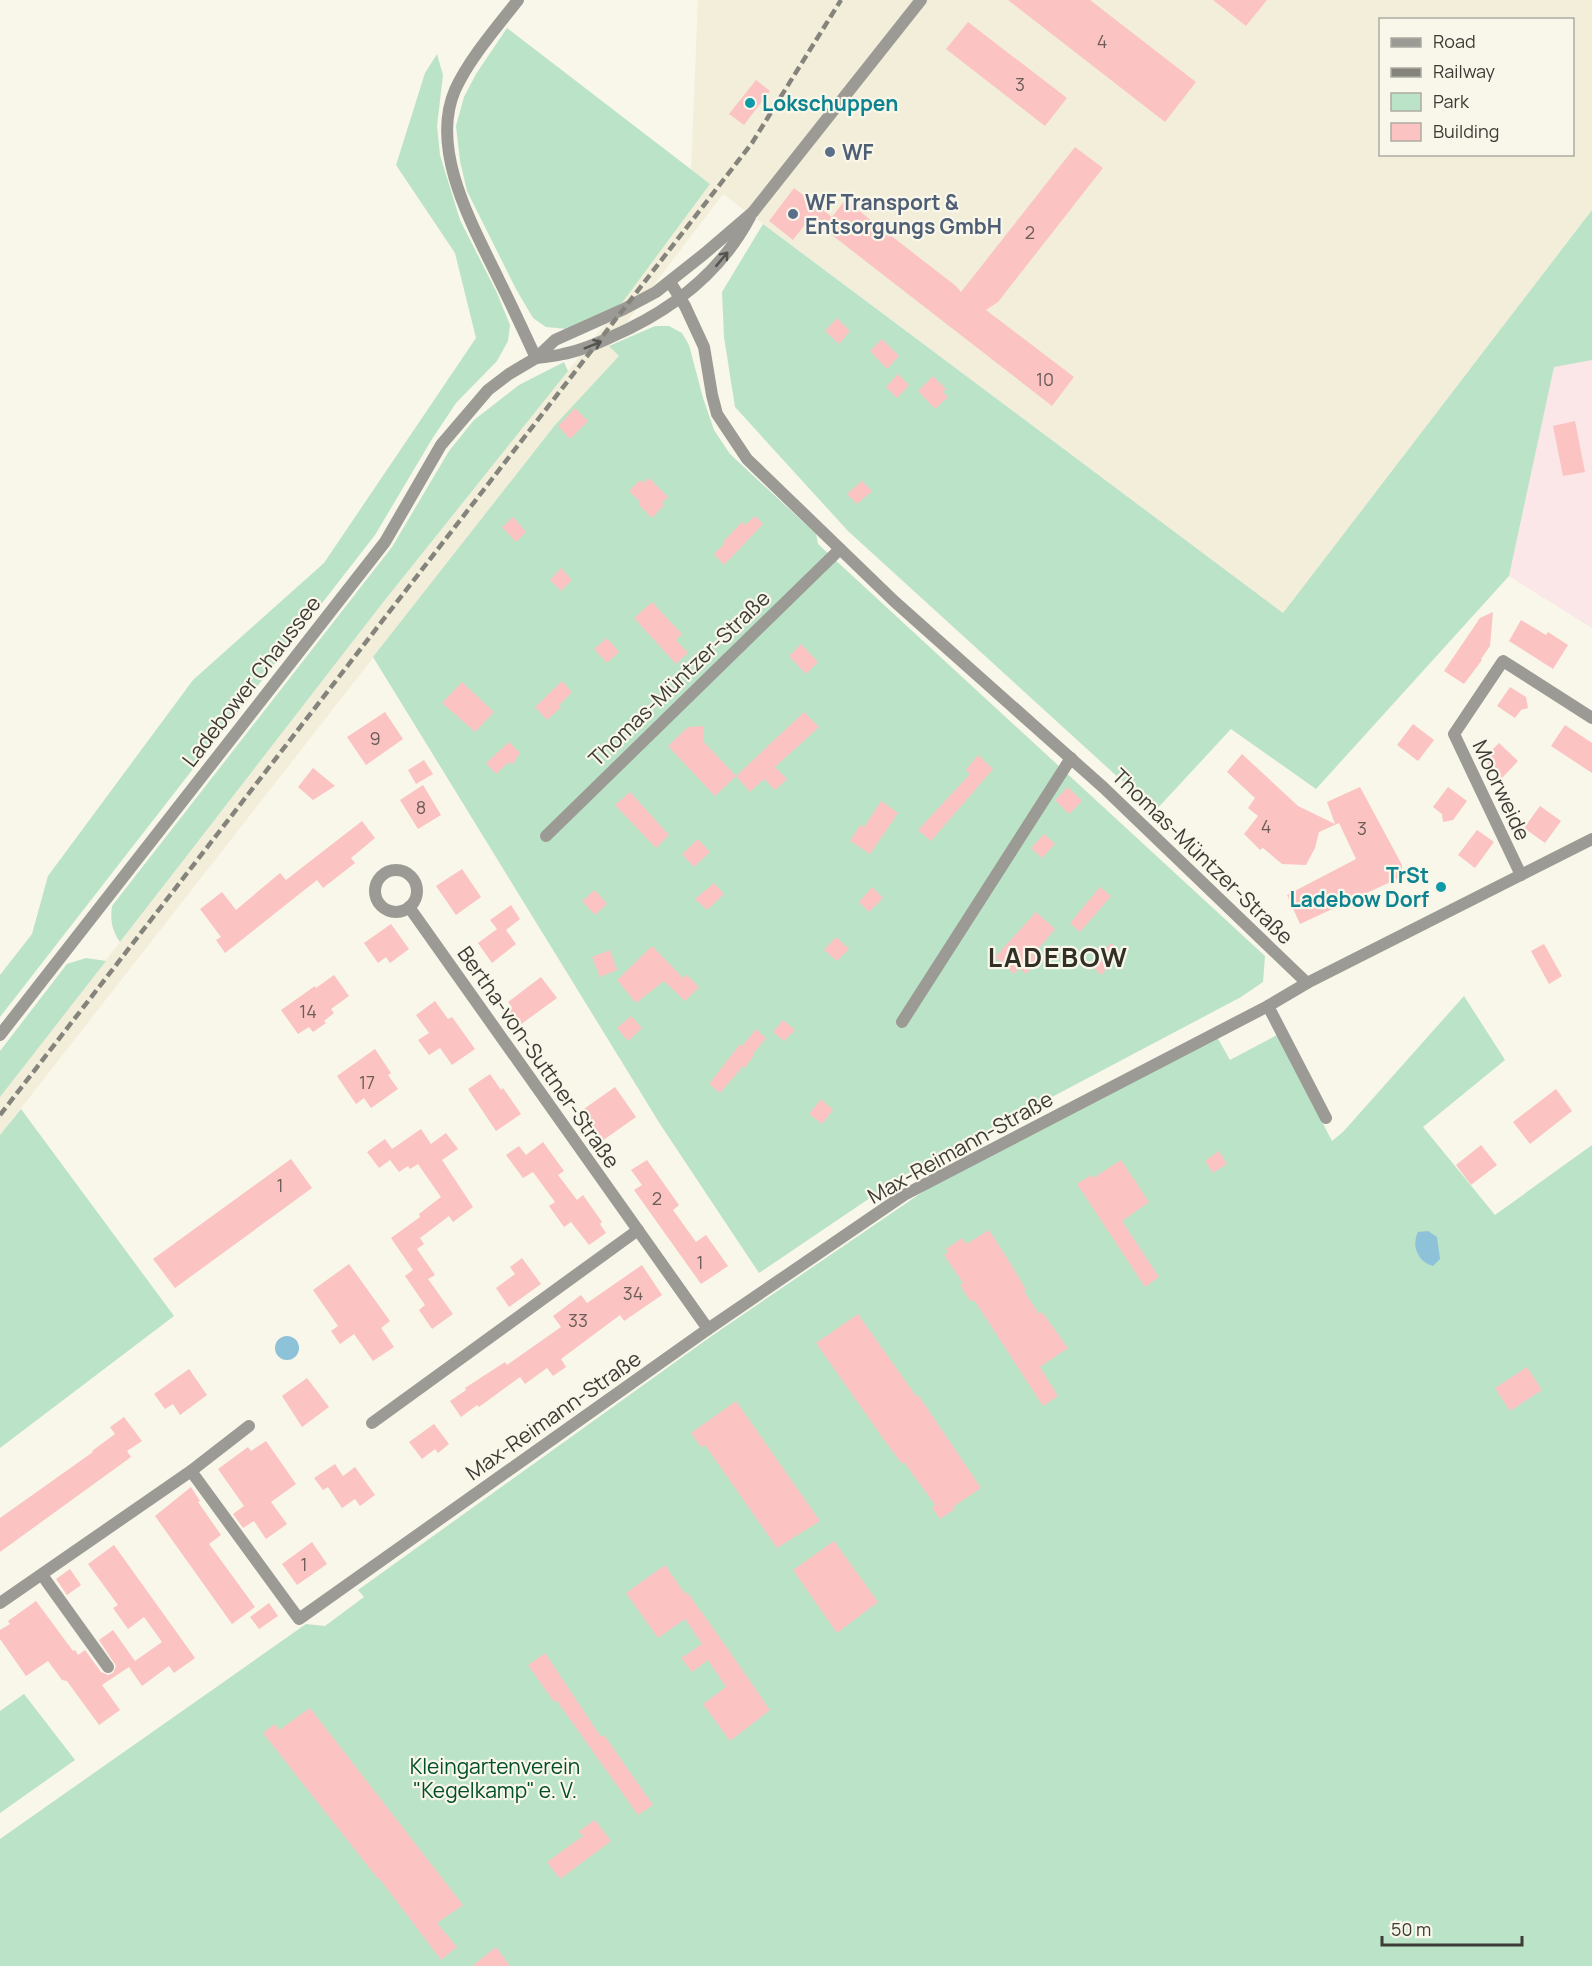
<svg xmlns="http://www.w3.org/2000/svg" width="1592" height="1966" viewBox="0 0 1592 1966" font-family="Manrope,sans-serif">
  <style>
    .commercial { fill: #fbe6e8 }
    .built { fill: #f3eeda; fill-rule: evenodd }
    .green { fill: #bbe3c8 }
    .water { fill: #8ec2d9 }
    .building { fill: #fbc4c2 }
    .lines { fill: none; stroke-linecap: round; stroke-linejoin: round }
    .minor { stroke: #9c9a95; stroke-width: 12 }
    .tertiary { stroke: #9c9a95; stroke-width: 12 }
    .rail { stroke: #85847c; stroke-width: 4.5; stroke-dasharray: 9 4.5; stroke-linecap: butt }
    .oneway { stroke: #54534e }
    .culture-dot { fill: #0f9aa8; stroke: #f9f6ea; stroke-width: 2 }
    .service-dot { fill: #5c6f8a; stroke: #f9f6ea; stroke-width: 2 }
    .labels { text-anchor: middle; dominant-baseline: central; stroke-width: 4.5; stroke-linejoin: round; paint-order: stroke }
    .number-label { font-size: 18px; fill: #6c5d59 }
    .culture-label { font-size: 21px; font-weight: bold; fill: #0d838f; stroke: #f9f6ea; text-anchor: start }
    .service-label { font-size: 21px; font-weight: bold; fill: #4e5e75; stroke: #f9f6ea; text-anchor: start }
    .street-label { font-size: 21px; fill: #3c3b36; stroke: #f9f6ea }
    .park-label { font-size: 21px; fill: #004e2a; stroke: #f9f6ea }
    .district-label { font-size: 27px; font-weight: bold; letter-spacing: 1.5px; fill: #322f26; stroke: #f9f6ea }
  </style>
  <rect width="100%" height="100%" fill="#f9f6ea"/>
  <polygon class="commercial" points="1592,360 1592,628 1509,576 1554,366"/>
  <path class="built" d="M698,0h894v210l-309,403 -560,-419 -74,97 -39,55 9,10 -64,69 -555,710v-38l381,-492 241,-302 88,-119 -19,-14zM1380,20h192v134h-192z"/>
  <g class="green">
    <polygon points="507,28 710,184 622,303 602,315 567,329 546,327 533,318 516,289 467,191 460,161 456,126 464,97 476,74"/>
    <polygon points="437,54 443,75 437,126 440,155 460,220 497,293 510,325 508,341 497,361 456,403 432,439 375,535 0,1017 0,975 32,934 48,876 193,680 324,563 476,338 455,253 396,165 425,73"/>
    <polygon points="1592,210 1592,360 1554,367 1509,576 1316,789 1231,729 1155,811 848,531 735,407 724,337 722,292 763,224 1283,613"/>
    <polygon points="655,326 669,326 682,333 689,345 703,398 714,430 730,454 816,534 818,544 832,557 1265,956 1263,982 1241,997 901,1177 759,1273 660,1124 373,657 555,425 619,356 609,346"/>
    <path d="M564,362l4,9 -187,234 -261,337c-8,-12 -10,-21 -8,-36l280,-359 57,-96 25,-31 45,-35z"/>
    <polygon points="86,958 106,961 0,1097 0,1051 67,964"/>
    <polygon points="1464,996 1505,1060 1423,1127 1495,1215 1592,1145 1592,1966 0,1966 0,1839 306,1624 325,1626 364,1597 358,1590 713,1335 930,1187 1217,1037 1230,1060 1277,1035 1332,1141 1343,1132"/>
    <polygon points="21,1109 174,1316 0,1448 0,1135"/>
    <polygon points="24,1694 75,1760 0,1813 0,1711"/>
  </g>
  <g class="water">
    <path d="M1428,1231l9,6 3,22 -7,7c-15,-4 -22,-20 -15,-34z"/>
    <circle cx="287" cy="1348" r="12"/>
  </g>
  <g class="building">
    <polygon points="1008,0 1090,0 1196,82 1165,122"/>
    <polygon points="1213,0 1267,0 1246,26"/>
    <polygon points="968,22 1067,98 1045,126 946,49"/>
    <polygon points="756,80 770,91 744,125 729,114"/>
    <polygon points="1075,147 1103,168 998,302 986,310 1074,377 1052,406 810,218 793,240 769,221 794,188 832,217 845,200 956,286 961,292"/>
    <polygon points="837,318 850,331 839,344 825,331"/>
    <polygon points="882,339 899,356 887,369 870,351"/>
    <polygon points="898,374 909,385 897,398 886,387"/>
    <polygon points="933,376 946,389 943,392 948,397 935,409 918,391"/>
    <polygon points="575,408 588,421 570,439 558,426"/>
    <polygon points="1575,421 1585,472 1563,476 1553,426"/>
    <polygon points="649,478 668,497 662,503 664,505 652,518 640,506 640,502 629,491 640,480 643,483"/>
    <polygon points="862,481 872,491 857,504 847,494"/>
    <polygon points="755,516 763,524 724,565 714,554 725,543 723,542 742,522 745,525"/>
    <polygon points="513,517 526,532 516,542 502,527"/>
    <polygon points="561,568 572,580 561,591 550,580"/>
    <polygon points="652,602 682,634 676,640 688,653 676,664 634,618"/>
    <polygon points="1493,612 1490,646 1481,659 1482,660 1464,684 1444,671 1480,618"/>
    <polygon points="1521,620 1546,635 1548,632 1568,645 1553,669 1509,641"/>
    <polygon points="607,638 619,652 607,663 594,649"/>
    <polygon points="801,644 818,662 806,674 789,656"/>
    <polygon points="562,681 572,692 559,705 561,707 547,720 535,707"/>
    <polygon points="462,682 494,712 475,732 442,703"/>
    <polygon points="1510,687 1526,697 1528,708 1521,710 1515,718 1497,706"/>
    <polygon points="385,712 403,739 366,765 347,737"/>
    <polygon points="804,712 819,727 775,767 787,779 775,790 764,779 750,792 736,776 715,796 668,746 688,727 704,726 703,741 736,776"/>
    <polygon points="1413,724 1434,740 1418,761 1397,745"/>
    <polygon points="1565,725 1592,743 1592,773 1551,746"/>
    <polygon points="509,742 520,753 512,765 509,762 496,774 486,763"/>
    <polygon points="1499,743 1518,761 1502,778 1483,759"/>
    <polygon points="1242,754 1298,806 1335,824 1327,802 1360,787 1402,865 1402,872 1397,879 1300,924 1287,895 1356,859 1339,823 1319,832 1315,848 1306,865 1282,864 1263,848 1260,850 1244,834 1258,816 1248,808 1255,798 1227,772"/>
    <polygon points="978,755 993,769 931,841 918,830 970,774 966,770"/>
    <polygon points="424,760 433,774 416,784 408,770"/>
    <polygon points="313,768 335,786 313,800 298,787"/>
    <polygon points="423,785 441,815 418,829 400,800"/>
    <polygon points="1068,787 1082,801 1069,814 1055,800"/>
    <polygon points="1448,787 1467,801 1453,820 1443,822 1442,814 1433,807"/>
    <polygon points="630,792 669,835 656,848 615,805"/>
    <polygon points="881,801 898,813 870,854 850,841 860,825 864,827"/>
    <polygon points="1540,806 1561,821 1545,843 1524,828"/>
    <polygon points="362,821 375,838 351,858 355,863 323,888 317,880 225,953 216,940 221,937 200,909 222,892 236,910 280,873 286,880"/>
    <polygon points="1477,830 1494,842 1475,868 1458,855"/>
    <polygon points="1044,834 1055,844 1042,858 1031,848"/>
    <polygon points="698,839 710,852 694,867 682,854"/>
    <polygon points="462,869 481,897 456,915 436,886"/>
    <polygon points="714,883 724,894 707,910 695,899"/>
    <polygon points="872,887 883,898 869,912 859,902"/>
    <polygon points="1100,887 1111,896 1080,932 1070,923"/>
    <polygon points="595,890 607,904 595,915 582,901"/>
    <polygon points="511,905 520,919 506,930 516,944 492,963 478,943 497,929 490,920"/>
    <polygon points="1036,912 1055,929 1033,955 1038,960 1026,974 1019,968 1014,974 995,957"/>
    <polygon points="391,924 409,949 390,963 386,957 378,963 364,943"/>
    <polygon points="836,937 849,949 837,961 824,950"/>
    <polygon points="1111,943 1121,953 1101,975 1091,965"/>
    <polygon points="1544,944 1562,976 1549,984 1531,951"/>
    <polygon points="652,946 683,978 687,975 699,987 685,1001 664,981 636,1003 617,980"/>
    <polygon points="610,950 617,970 600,977 592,957"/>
    <polygon points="334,975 349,996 331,1009 334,1013 324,1021 326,1023 313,1032 309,1027 298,1034 281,1010 315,986 316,988"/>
    <polygon points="541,977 557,998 520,1025 508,1010 512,1007 508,1002"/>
    <polygon points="435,1001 448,1019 452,1017 475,1049 452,1065 440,1048 429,1055 418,1040 429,1033 416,1015"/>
    <polygon points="631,1016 642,1028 628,1041 617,1028"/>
    <polygon points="783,1020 795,1030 784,1041 773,1032"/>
    <polygon points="756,1029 766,1038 753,1054 754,1055 745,1068 743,1066 720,1093 709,1084 740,1044 742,1046"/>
    <polygon points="375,1049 391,1073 388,1075 398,1089 371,1108 364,1098 356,1104 337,1076"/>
    <polygon points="490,1074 501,1090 503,1088 521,1114 496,1131 468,1089"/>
    <polygon points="615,1087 636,1117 602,1141 581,1111"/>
    <polygon points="1556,1089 1572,1111 1530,1144 1513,1122"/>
    <polygon points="821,1099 833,1110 822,1124 809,1114"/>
    <polygon points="421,1129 431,1144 446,1133 458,1149 442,1160 473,1207 453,1222 449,1216 420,1238 424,1244 417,1249 435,1275 428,1279 453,1314 432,1329 419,1310 425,1305 405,1276 413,1270 391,1238 420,1217 419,1214 441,1197 418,1164 410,1169 408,1166 399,1172 390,1160 379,1168 367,1152 385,1139 392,1149"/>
    <polygon points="543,1142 564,1171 558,1175 577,1200 583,1195 602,1222 600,1224 606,1233 589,1245 571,1222 564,1227 549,1206 555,1202 533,1172 523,1178 506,1155 519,1146 526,1155"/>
    <polygon points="1481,1145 1497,1165 1471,1185 1456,1165"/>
    <polygon points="1219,1151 1227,1164 1213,1173 1205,1161"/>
    <polygon points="291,1159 312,1188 175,1288 153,1259"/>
    <polygon points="647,1160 679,1205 673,1210 696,1242 706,1235 728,1266 701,1284 634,1190 642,1185 631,1170"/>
    <polygon points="1121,1160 1149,1202 1122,1221 1159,1277 1145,1287 1077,1184 1091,1175 1093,1178"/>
    <polygon points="989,1230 1012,1266 1026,1290 1024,1291 1039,1314 1042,1312 1068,1348 1040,1367 1058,1396 1043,1406 974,1300 971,1302 960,1285 963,1283 944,1255 948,1252 946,1249 962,1238 966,1244"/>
    <polygon points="522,1258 541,1284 509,1307 496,1288 515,1274 510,1267"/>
    <polygon points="349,1264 390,1321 381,1328 394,1347 373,1361 354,1334 340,1344 331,1331 338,1326 313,1290"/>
    <polygon points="642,1265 662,1295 624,1321 620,1315 561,1359 566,1367 553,1376 547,1368 525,1384 520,1377 479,1407 477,1405 461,1417 450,1401 466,1390 465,1388 505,1362 507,1365 561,1327 553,1316 581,1295 587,1303"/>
    <polygon points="858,1314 916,1396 918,1395 925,1405 981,1488 953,1507 955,1509 940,1519 932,1508 935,1505 904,1462 902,1464 882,1437 816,1343"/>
    <polygon points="1527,1367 1542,1390 1510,1411 1495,1388"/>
    <polygon points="189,1369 207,1395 180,1415 173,1404 165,1409 154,1394"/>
    <polygon points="307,1378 329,1407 302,1427 282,1396"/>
    <polygon points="736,1401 820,1521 777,1548 705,1445 701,1447 691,1433"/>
    <polygon points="124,1417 142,1441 127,1451 131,1457 0,1552 0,1518 93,1452 92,1451 115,1434 110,1427"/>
    <polygon points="434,1424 449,1444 438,1453 435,1449 422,1459 409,1442"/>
    <polygon points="266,1441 296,1484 271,1502 287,1524 266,1539 254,1521 243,1528 233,1514 244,1506 218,1469 248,1447 251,1451"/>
    <polygon points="335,1464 343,1476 355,1467 375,1495 360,1506 355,1499 342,1508 328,1487 323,1490 314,1478"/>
    <polygon points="191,1487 200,1501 198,1502 221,1535 209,1544 255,1607 232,1624 155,1516"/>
    <polygon points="834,1541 878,1602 837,1633 793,1570"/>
    <polygon points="312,1542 327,1564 297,1585 282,1564"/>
    <polygon points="114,1545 195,1658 174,1673 169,1666 142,1686 129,1667 102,1685 120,1710 99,1725 67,1681 62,1680 48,1661 26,1676 0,1639 0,1630 10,1624 8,1621 36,1601 73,1651 75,1650 78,1655 85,1650 101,1672 108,1675 113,1673 116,1666 99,1640 113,1630 135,1661 162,1642 144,1617 128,1629 113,1608 118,1605 88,1564"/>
    <polygon points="665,1565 685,1594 687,1592 718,1635 770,1710 730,1741 703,1704 726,1687 708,1660 692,1672 681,1658 702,1644 685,1619 658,1638 626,1593"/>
    <polygon points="70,1569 81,1585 67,1595 56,1579"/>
    <polygon points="269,1603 278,1616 259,1629 250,1617"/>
    <polygon points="545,1653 601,1737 604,1735 653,1805 638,1815 557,1701 554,1702 528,1665"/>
    <polygon points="310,1708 463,1905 437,1923 457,1947 441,1960 379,1878 378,1879 263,1733 275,1724 279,1730"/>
    <polygon points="595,1820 611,1841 560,1879 547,1862 583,1836 579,1831"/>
    <polygon points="496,1947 510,1966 472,1966"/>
  </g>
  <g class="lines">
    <g class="minor">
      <path d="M518,0c-21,27 -49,59 -63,90 -26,60 18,136 44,190 13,26 25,52 37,78"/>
      <polyline points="753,212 921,0"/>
      <polyline points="670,282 685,306 704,347 712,395 717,414 747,459 894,601 1104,788 1307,983"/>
      <polyline points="546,836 840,549"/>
      <circle cx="396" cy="891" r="21"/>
      <polyline points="1521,875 1454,734 1503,661 1592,718"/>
      <polyline points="409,907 708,1329"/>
      <polyline points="1268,1006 1326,1118"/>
      <polyline points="902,1022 1071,758"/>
      <polyline points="372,1423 638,1230"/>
      <polyline points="191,1471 299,1619 708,1329 904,1195 1268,1006 1307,983 1592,839"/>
      <polyline points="42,1575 108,1667"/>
      <polyline points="0,1603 191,1471 249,1426"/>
    </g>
    <g class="tertiary">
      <path d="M536,358c9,-1 19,-2 27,-4 17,-3 33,-10 48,-17 58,-25 109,-63 139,-120"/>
      <polyline points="0,1035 385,542 441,445 488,390 509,374 536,358 555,340 624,309 656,292 704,254 753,212"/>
    </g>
    <polyline class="rail" points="0,1115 752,143 841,0"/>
  </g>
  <defs><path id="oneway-shaft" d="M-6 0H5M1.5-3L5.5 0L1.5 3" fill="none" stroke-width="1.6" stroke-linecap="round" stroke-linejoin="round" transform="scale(1.5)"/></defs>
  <g class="oneway">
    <use href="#oneway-shaft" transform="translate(722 259) rotate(-50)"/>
    <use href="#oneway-shaft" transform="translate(593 345) rotate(-22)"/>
  </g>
  <g class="culture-dot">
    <circle cx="750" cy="103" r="6"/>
    <circle cx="1441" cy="887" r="6"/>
  </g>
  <g class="service-dot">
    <circle cx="830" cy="152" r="6"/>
    <circle cx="793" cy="214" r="6"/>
  </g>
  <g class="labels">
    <g class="number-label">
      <text x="1102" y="41">4</text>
      <text x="1020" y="84">3</text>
      <text x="1030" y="232">2</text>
      <text x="1045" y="379">10</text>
      <text x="375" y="738">9</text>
      <text x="421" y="807">8</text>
      <text x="1266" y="826">4</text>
      <text x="1362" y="828">3</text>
      <text x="308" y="1011">14</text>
      <text x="367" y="1082">17</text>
      <text x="280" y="1185">1</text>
      <text x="657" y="1198">2</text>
      <text x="700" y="1262">1</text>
      <text x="633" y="1293">34</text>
      <text x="578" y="1320">33</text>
      <text x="304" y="1564">1</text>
    </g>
    <g class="culture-label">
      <text x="762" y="103">Lokschuppen</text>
      <text x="1429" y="875" text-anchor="end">TrSt<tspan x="1429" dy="24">Ladebow Dorf</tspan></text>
    </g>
    <g class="service-label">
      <text x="842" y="152">WF</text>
      <text x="805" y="202">WF Transport &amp;<tspan x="805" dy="24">Entsorgungs GmbH</tspan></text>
    </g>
    <g class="street-label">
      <text transform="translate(679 678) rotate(-44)">Thomas-Müntzer-Straße</text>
      <text transform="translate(251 681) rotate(-52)">Ladebower Chaussee</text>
      <text transform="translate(1502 790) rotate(65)">Moorweide</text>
      <text transform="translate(1203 856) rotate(44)">Thomas-Müntzer-Straße</text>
      <text transform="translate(539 1057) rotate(55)">Bertha-von-Suttner-Straße</text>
      <text transform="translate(960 1147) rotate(-29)">Max-Reimann-Straße</text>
      <text transform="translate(553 1415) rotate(-35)">Max-Reimann-Straße</text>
    </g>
    <g class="park-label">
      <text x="495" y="1766">Kleingartenverein<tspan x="495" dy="24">"Kegelkamp" e. V.</tspan></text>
    </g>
    <g class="district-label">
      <text x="1058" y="956">LADEBOW</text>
    </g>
  </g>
  <rect x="1379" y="18" width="195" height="138" fill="#f9f6ea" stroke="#adaba2" stroke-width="1.5"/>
  <rect x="1391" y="38" width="30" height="9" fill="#9c9a95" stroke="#adaba2" stroke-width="1.5"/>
  <text x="1433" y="48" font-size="18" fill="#3c3b36">Road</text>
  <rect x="1391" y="68" width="30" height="9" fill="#85847c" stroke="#adaba2" stroke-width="1.5"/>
  <text x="1433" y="78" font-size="18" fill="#3c3b36">Railway</text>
  <rect x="1391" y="93" width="30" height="18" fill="#bbe3c8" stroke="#adaba2" stroke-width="1.5"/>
  <text x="1433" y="108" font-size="18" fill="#3c3b36">Park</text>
  <rect x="1391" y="123" width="30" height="18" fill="#fbc4c2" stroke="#adaba2" stroke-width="1.5"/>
  <text x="1433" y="138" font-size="18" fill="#3c3b36">Building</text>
  <path d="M1382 1936v9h140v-9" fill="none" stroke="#3c3b36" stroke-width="3"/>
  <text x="1391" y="1936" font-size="18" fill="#3c3b36" stroke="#f9f6ea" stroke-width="4.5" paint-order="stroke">50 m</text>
</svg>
